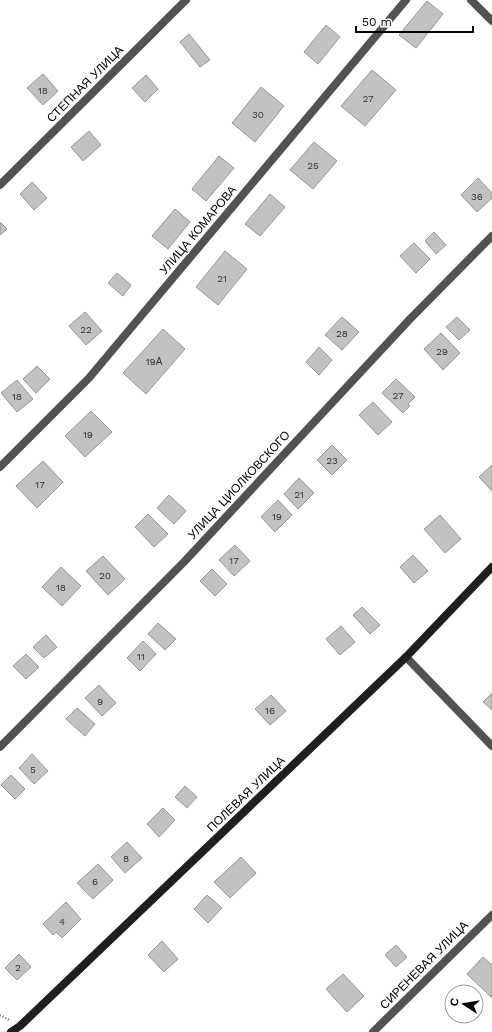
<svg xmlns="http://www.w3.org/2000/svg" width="492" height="1032" viewBox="0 0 492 1032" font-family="'Work Sans',sans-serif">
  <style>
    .building { fill: #c2c2c2; stroke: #969696 }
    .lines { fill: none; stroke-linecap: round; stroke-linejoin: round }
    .path { stroke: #747474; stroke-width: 2.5; stroke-dasharray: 1 2; stroke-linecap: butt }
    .street { stroke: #525252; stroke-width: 8 }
    .secondary { stroke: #1f1f1f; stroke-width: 8 }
    .labels { text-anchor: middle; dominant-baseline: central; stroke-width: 3; stroke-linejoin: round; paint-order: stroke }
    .number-label { font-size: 10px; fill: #303030 }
    .street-label { font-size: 12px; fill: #000; stroke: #fff }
  </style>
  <rect width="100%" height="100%" fill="#fff"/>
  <g class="building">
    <polygon points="427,1 443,14 416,48 399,35"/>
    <polygon points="326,25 340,37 318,64 304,52"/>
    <polygon points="189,34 210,60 200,67 180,42"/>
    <polygon points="372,70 396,90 365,126 341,106"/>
    <polygon points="43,74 58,91 43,105 27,88"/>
    <polygon points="146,75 158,89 145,102 132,88"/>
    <polygon points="261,87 284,106 255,142 232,123"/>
    <polygon points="89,131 101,145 83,161 71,147"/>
    <polygon points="314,142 337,161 313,189 290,170"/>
    <polygon points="219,156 234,168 206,201 192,189"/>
    <polygon points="478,178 492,193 492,198 477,212 461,195"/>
    <polygon points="32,182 47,198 34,210 20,194"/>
    <polygon points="270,194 285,207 260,236 245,224"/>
    <polygon points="175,209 190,222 168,249 152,236"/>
    <polygon points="0,222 7,229 0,235"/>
    <polygon points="434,232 446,245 436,254 425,241"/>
    <polygon points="414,243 430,259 416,273 400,256"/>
    <polygon points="225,251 247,269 218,305 196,287"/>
    <polygon points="117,273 131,285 123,296 108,283"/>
    <polygon points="85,312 102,331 86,345 69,326"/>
    <polygon points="342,317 359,332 342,350 325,335"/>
    <polygon points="457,317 470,330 459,340 446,327"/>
    <polygon points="163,329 185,349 146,394 123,373"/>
    <polygon points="441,333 460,353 443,370 424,349"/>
    <polygon points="319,347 332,360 319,375 306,362"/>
    <polygon points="37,366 50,379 36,393 23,379"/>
    <polygon points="396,379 415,397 408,404 410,406 403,413 382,393"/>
    <polygon points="17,380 33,399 17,412 1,393"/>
    <polygon points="373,402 392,422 378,435 359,415"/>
    <polygon points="91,411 112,432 85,457 65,436"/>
    <polygon points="332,445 347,460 332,475 317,460"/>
    <polygon points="43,461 63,482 37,508 16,486"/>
    <polygon points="492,465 492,491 479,477"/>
    <polygon points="299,478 314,493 298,509 284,494"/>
    <polygon points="169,495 186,511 174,524 157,508"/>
    <polygon points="278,500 292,515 275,532 261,517"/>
    <polygon points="148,514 168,534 154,547 135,527"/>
    <polygon points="440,515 461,539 445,553 424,529"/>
    <polygon points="235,545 250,561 234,576 219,560"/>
    <polygon points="413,555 428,571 414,583 400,567"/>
    <polygon points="103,556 125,579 108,595 86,571"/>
    <polygon points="61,567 81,586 62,606 42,587"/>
    <polygon points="212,569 227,584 215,596 200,581"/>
    <polygon points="362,607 380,625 370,634 353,615"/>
    <polygon points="158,623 176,639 165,650 148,634"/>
    <polygon points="341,626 355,642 340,655 326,639"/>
    <polygon points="46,635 57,647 44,658 33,647"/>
    <polygon points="143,641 156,654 140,671 127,658"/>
    <polygon points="26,654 39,667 26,679 13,666"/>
    <polygon points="99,685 116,703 102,716 85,698"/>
    <polygon points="492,693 492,710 483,702"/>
    <polygon points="271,695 286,711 270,725 255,709"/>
    <polygon points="77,708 95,724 85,736 66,719"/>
    <polygon points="32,754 48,771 34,784 19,768"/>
    <polygon points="11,775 25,789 15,799 1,785"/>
    <polygon points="185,786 197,797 187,808 175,797"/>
    <polygon points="163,808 175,820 159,837 147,824"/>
    <polygon points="127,842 142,858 125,873 111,857"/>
    <polygon points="241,857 256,873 230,898 214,882"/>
    <polygon points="98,864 113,880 93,899 77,883"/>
    <polygon points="207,895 222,908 208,923 194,909"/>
    <polygon points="66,902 81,919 62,938 56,932 53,935 43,924"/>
    <polygon points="162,941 178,959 164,972 148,955"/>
    <polygon points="396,945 407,957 396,967 385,955"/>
    <polygon points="19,954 31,967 17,980 5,968"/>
    <polygon points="483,957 492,965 492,998 467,974"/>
    <polygon points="343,974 364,996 347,1012 326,989"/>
  </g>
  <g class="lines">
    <polyline class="path" points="0,1015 9,1020"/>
    <g class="street">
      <polyline points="471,0 492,21"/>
      <polyline points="0,185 186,0"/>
      <polyline points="0,467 89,378 406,0"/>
      <polyline points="406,657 492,746"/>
      <polyline points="0,747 184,562 410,319 492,236"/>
      <polyline points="373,1032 492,915"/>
    </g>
    <polyline class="secondary" points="11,1032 20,1026 406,657 492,567"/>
  </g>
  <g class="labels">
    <g class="number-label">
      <text x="43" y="90">18</text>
      <text x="368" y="98">27</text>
      <text x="258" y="114">30</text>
      <text x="313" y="165">25</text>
      <text x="477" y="196">36</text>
      <text x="222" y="278">21</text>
      <text x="86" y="329">22</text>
      <text x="342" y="333">28</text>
      <text x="442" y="351">29</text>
      <text x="154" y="361">19А</text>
      <text x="398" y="395">27</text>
      <text x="17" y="396">18</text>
      <text x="88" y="434">19</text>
      <text x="332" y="460">23</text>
      <text x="40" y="484">17</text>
      <text x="299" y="494">21</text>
      <text x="277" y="516">19</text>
      <text x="234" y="560">17</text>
      <text x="105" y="575">20</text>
      <text x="61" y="587">18</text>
      <text x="141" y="656">11</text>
      <text x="100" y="701">9</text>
      <text x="270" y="710">16</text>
      <text x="33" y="769">5</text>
      <text x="126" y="858">8</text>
      <text x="95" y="881">6</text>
      <text x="62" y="921">4</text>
      <text x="18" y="967">2</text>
    </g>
    <g class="street-label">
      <text transform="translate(85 84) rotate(-45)">СТЕПНАЯ УЛИЦА</text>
      <text transform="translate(198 230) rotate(-50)">УЛИЦА КОМАРОВА</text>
      <text transform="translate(239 485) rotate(-47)">УЛИЦА ЦИОЛКОВСКОГО</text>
      <text transform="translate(246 794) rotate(-44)">ПОЛЕВАЯ УЛИЦА</text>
      <text transform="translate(424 965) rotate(-45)">СИРЕНЕВАЯ УЛИЦА</text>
    </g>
  </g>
  <g transform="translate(464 1004) rotate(282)"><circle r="19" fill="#ffffff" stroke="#999999"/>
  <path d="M0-3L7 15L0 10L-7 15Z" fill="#000000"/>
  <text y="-6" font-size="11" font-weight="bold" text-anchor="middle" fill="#000000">С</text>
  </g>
  <path d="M356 26v6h117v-6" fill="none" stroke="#000000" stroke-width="2"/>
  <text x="362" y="26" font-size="12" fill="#000000" stroke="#ffffff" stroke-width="3" paint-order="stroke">50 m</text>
</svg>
